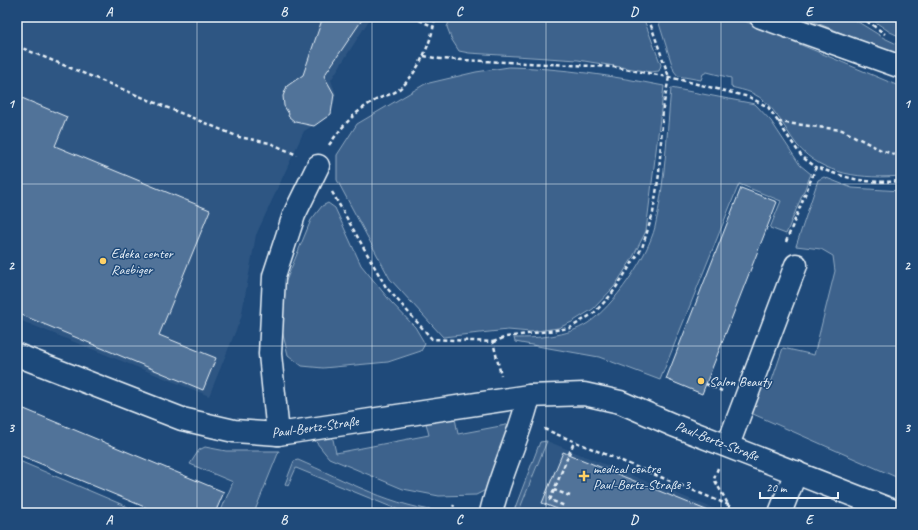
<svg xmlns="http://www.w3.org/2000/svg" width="918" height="530" viewBox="0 0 918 530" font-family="Caveat,sans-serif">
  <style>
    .built { fill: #2e5683 }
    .green { fill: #3c628c; stroke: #92aac2 }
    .building { fill: #517399; stroke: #e8f1f8 }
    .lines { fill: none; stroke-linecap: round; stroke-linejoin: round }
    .minor-casing { stroke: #e8f1f8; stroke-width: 25 }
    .major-casing { stroke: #e8f1f8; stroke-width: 25 }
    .path { stroke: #e8f1f8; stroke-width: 2.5; stroke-dasharray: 4 3; stroke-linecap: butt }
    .minor { stroke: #1f4a7a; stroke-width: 22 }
    .major { stroke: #1f4a7a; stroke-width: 22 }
    .grid { fill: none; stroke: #e8f1f8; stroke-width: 1; stroke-opacity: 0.55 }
    .poi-dot { fill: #ffd166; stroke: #1f4a7a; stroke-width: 1.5 }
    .labels { text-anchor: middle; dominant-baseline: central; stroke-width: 3; stroke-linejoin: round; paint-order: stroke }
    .poi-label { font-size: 14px; fill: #e8f1f8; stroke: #1f4a7a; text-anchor: start }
    .street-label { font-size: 14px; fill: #e8f1f8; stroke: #1f4a7a }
    .neatline { fill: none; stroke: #e8f1f8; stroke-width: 1.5 }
    .grid-label { font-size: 13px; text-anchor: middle; font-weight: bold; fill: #e8f1f8 }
  </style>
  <rect width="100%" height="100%" fill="#1f4a7a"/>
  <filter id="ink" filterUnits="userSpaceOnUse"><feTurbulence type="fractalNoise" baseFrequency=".025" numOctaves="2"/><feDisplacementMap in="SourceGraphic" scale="8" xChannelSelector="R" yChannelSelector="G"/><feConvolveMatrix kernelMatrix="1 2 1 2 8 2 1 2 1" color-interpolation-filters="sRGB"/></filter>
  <g filter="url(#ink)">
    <g class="built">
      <polygon points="17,17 371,17 331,80 336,94 331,115 304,131 256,235 241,318 209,396 17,319"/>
      <polygon points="547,441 722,512 518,513"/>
    </g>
    <g class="green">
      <polygon points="451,17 643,17 661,65 659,71 651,72 578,60 469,53 459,51 452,40 447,27"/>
      <path d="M657,17h78l166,70v89c-37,3 -78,0 -104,-31 -14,-18 -23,-42 -45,-52 -7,-3 -14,-4 -21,-6v-9l-24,-6 -4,2 -2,6 -23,-4 -4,-5z"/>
      <polygon points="802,17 850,17 884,38 901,46 901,57"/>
      <polygon points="868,17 901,17 901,37 890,32"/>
      <path d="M509,67c53,1 104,9 155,19l-18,145 -14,28 -18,28 -21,22 -21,13 -14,6 -28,4 -22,-2 -65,7 -53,-58 -53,-99v-25l20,-31 68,-40 51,-12z"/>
      <path d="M671,88l84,16 16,17 29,44 11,9 -25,60 -16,-6 11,-27 -42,-17 -79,196 -61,-23 -84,-15 -1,-4c25,0 52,-1 74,-15 25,-16 60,-67 67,-96 10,-43 12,-95 16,-139z"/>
      <polygon points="824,177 852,188 901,191 901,466 896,477 744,410 759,380 771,383 783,348 814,355 835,271 833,256 821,249 796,246 818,180"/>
      <polygon points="328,203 335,208 361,265 391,302 415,327 425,344 421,351 388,362 323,368 302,366 288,355 282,331 283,288 311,220 322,206"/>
      <polygon points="455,418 458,434 511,424 494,486 476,495 439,496 403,489 329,458 312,437 332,435 336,453 429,435 426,423"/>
      <polygon points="547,441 518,513 513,513 540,442"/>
      <polygon points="205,447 226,451 279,451 254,513 220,513 233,482 190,464 199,450"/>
      <polygon points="17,460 142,513 17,513"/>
      <path d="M298,460c47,20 96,48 149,52l-41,1 -110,-45 -8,18 -3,-2 9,-23z"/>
    </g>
    <g class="building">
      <polygon points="323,17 364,17 324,76 334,94 331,114 314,126 295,122 288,116 289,114 284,106 283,96 287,86 303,75"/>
      <polygon points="17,96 67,117 55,146 210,210 159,335 216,358 203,390 17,313"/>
      <polygon points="741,188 777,202 702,394 666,379"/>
      <polygon points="17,406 224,492 215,513 159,513 17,454"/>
      <polygon points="563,452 711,512 710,513 567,513 542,503"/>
    </g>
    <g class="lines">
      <defs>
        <g id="minor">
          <polyline points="17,355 182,419 234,431 278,434 529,396 584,394 620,402 673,425 899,513"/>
          <polyline points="278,434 270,354 274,276 294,215 318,166"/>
          <polyline points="728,445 796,265"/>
          <path d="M491,513c9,-40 29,-77 38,-117"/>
          <polyline points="780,513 796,472"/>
        </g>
        <polyline id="major" points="761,17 901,67"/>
      </defs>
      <use href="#minor" class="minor-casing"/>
      <use href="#major" class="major-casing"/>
      <g class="path">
        <polyline points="413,17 434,27"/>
        <polyline points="861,17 885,34"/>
        <polyline points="17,46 239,137 270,143 297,155"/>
        <polyline points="424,56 440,59 614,67 669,77 749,97 768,107 802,157 816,167"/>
        <polyline points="778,122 842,130 881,150 901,157"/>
        <path d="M329,145c14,-20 28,-36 49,-46 6,-3 15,-5 20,-9 19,-14 35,-50 37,-73"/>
        <polyline points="332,192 386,287 432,339 493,342 501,375"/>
        <path d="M786,242l30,-75c33,12 50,17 85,14"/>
        <polyline points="493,342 506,337 570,328 594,313 611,295 642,248 653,213 659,174 663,108 669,77 648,17"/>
        <polyline points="706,384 722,391"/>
        <polyline points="544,429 731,506 724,513"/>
        <polyline points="718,468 714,479 733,513"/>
        <polyline points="554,490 550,500 565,506"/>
        <polyline points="570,496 554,490 574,442"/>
        <polyline points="450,513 454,505"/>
      </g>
      <use href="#minor" class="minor"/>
      <use href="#major" class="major"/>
    </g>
  </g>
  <path class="grid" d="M197,17v496M372,17v496M546,17v496M721,17v496M17,184h884M17,346h884"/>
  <g class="poi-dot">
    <circle cx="103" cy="261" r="4"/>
    <circle cx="701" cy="381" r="4"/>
    <path d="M582 470h4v4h4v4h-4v4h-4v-4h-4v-4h4z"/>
  </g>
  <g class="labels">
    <g class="poi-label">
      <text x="111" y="253">Edeka center<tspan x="111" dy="16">Raebiger</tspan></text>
      <text x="709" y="381">Salon Beauty</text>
      <text x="593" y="468">medical centre<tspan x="593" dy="16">Paul-Bertz-Straße 3</tspan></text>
    </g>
    <g class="street-label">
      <text transform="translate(315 427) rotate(-8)">Paul-Bertz-Straße</text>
      <text transform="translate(717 441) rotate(21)">Paul-Bertz-Straße</text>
    </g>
  </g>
  <rect width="918" height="530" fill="none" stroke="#1f4a7a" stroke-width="44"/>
  <path d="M760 492v6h78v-6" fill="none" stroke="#e8f1f8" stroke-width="2"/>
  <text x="766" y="492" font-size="12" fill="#e8f1f8" stroke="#1f4a7a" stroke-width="3" paint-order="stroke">20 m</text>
  <rect x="22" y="22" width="874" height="486" class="neatline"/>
  <g class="grid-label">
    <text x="109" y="16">A</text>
    <text x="284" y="16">B</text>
    <text x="459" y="16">C</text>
    <text x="634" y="16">D</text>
    <text x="809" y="16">E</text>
    <text x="11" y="108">1</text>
    <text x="907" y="108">1</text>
    <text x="11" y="270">2</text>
    <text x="907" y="270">2</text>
    <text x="11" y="432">3</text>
    <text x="907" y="432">3</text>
    <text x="109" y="524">A</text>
    <text x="284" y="524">B</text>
    <text x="459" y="524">C</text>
    <text x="634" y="524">D</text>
    <text x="809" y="524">E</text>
  </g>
</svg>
